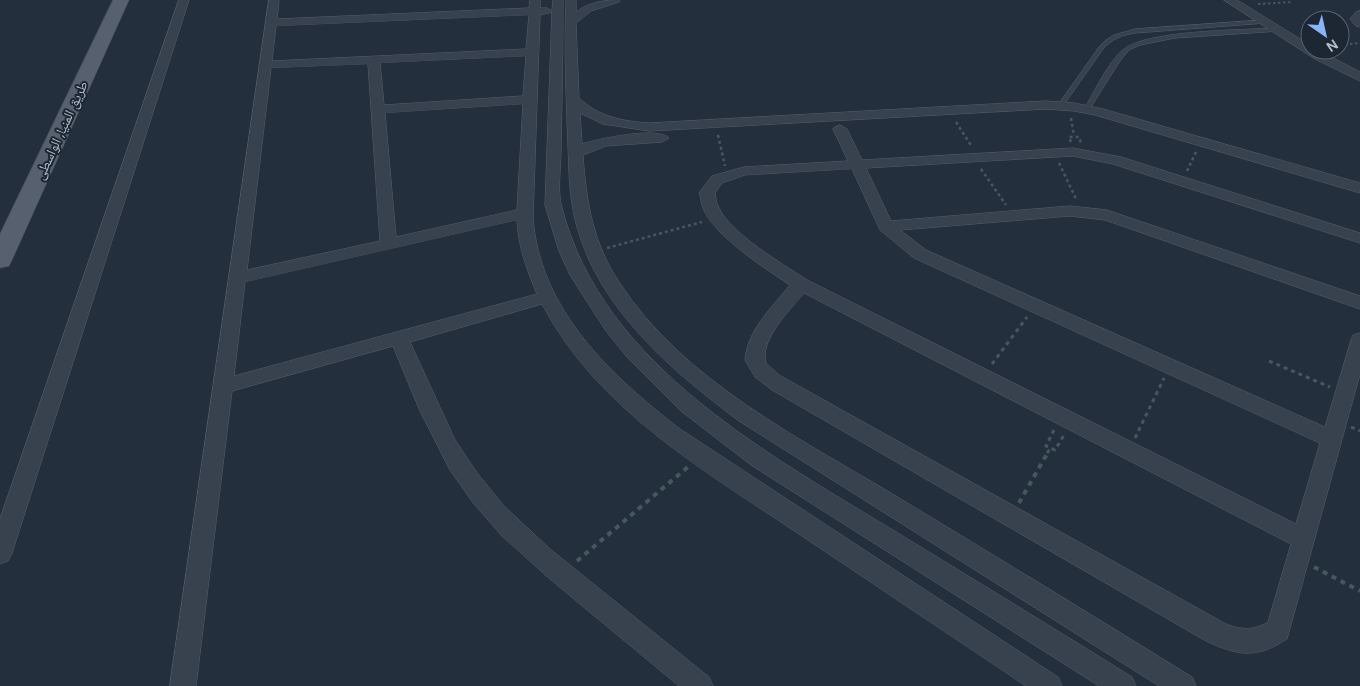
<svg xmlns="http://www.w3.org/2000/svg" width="1360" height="686" font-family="'DM Sans','Noto Naskh Arabic',sans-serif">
	<rect width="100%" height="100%" fill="#242f3e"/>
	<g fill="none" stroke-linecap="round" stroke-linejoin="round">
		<!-- service casing -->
		<g stroke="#565f6c" stroke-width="1">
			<path id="service" d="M1264 20 1267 22 1266 23 1135 33C1122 35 1112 39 1103 49L1063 106 1058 105 1099 47 1106 40 1114 35 1135 29Z
				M1278 28 1281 30 1280 31 1175 38 1140 45 1129 50 1120 61 1089 110 1084 109C1094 93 1109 60 1124 49 1148 30 1244 30 1278 28Z"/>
		</g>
		<!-- minor casing -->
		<g stroke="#565f6c" stroke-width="1">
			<path id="minor" d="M179 0H189L12 553 8 561 0 564V519Z
				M269 0H279L277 19 529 8 530 0H540V8H547L552 11 553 0H563C563 50 562 100 561 150 561 168 557 191 562 208 603 367 772 456 901 535 978 582 1055 629 1132 677L1136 686H1099L751 465 681 411 627 357 606 331 570 275 559 251 545 205 552 12 540 15 533 218C540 310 611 376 680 429L1058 677 1062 686H1026C951 636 877 586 802 536 707 472 597 410 542 304L410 342 455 440 477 473 504 506 550 549 709 677 713 686H679L550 579 502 536 474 504 450 470 420 411 393 346 232 391 196 686H170ZM529 15 526 49 272 61 276 26ZM526 56 523 96 384 105 380 63ZM368 64 380 241 247 270 271 68ZM523 104 517 210 396 237 385 113ZM517 220C518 246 527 270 537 294L234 376 245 282Z
				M566 0H576V12C589 2 604 0 620 0L619 2 591 11 576 23 579 98C599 117 622 121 649 123L1046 101 1074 103 1103 109 1360 183V193L1095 115 1074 111 1046 109 649 131 603 124 580 113 582 144C597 139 659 126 669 138L662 142 606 146 583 155C586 201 593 243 619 282 684 382 800 438 899 498 997 557 1095 617 1192 677L1196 686H1159L739 421C672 371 600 310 577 227 569 200 569 171 568 144 566 96 564 48 566 0Z
				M1224 0H1237L1310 45V50H1318L1360 72V81L1315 59Z
				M1360 11V27L1356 26 1350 19 1356 12Z
				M840 125 847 129 862 160 1073 148 1121 157 1360 233V243L1113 164 1073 156 866 168 891 221 1070 206 1107 210 1360 296V309L1105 220 1070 216 900 230 926 250 1325 427 1351 340 1353 335 1360 333V374L1287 639C1256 659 1239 656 1206 641L772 390 755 377 745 360C747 331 772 307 790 285 766 269 714 236 703 208 701 203 701 198 699 193L712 176 744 167 848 161 833 129ZM852 169 880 230 914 258 1320 443 1296 524 807 280C783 264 731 234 719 208 716 204 716 198 715 193L722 183 745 175ZM804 293 1291 544 1268 622C1254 631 1239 630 1224 623L779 375 766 363C759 340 790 310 804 293Z"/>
		</g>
		<!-- primary casing -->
		<g stroke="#414a57" stroke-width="1">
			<path id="primary" d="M113 0H129L12 260 9 266 0 268V234Z"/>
		</g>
		<!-- path-far3 -->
		<path stroke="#44595c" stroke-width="2" stroke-dasharray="2.5 2.5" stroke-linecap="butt" d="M1258 4 1293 2
			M1340 45 1360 43"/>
		<!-- path-far2 -->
		<path stroke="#44595c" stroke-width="2.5" stroke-dasharray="3 3" stroke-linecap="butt" d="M1071 118 1074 136
			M956 122 972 147
			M718 135 725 166
			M1071 142 1069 137H1079L1081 143
			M1059 163 1077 201
			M981 169 1006 205
			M1187 171 1196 152
			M607 248 702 222"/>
		<!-- path-far1 -->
		<path stroke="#44595c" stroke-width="3" stroke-dasharray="4 4" stroke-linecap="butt" d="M1269 361 1330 387
			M992 364 1027 317
			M1351 427 1360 431
			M1054 430 1046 446 1055 450 1064 435
			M1135 438 1164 378
			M1047 453 1050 449"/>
		<!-- path -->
		<path stroke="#44595c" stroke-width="4" stroke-dasharray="5 5" stroke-linecap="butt" d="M1019 503 1048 452
			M577 561 689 466
			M1314 567 1360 591"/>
		<!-- service -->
		<use href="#service" fill="#38414e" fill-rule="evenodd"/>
		<!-- minor -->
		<use href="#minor" fill="#38414e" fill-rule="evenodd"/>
		<!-- primary -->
		<use href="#primary" fill="#56606e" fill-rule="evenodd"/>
	</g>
	<g text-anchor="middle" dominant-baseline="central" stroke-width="4" stroke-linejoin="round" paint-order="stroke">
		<!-- far-street labels -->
		<g font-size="14" fill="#b4bcc9" stroke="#1d2633">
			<text transform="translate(61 130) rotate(-65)">طريق المنيا, الواسطى</text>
		</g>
	</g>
	<!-- north arrow -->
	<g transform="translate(1325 35) rotate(146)"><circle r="24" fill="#1d2633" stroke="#59626f"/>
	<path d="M0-4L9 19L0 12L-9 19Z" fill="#8ab4f8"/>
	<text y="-8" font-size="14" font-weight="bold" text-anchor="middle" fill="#b4bcc9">N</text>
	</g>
</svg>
